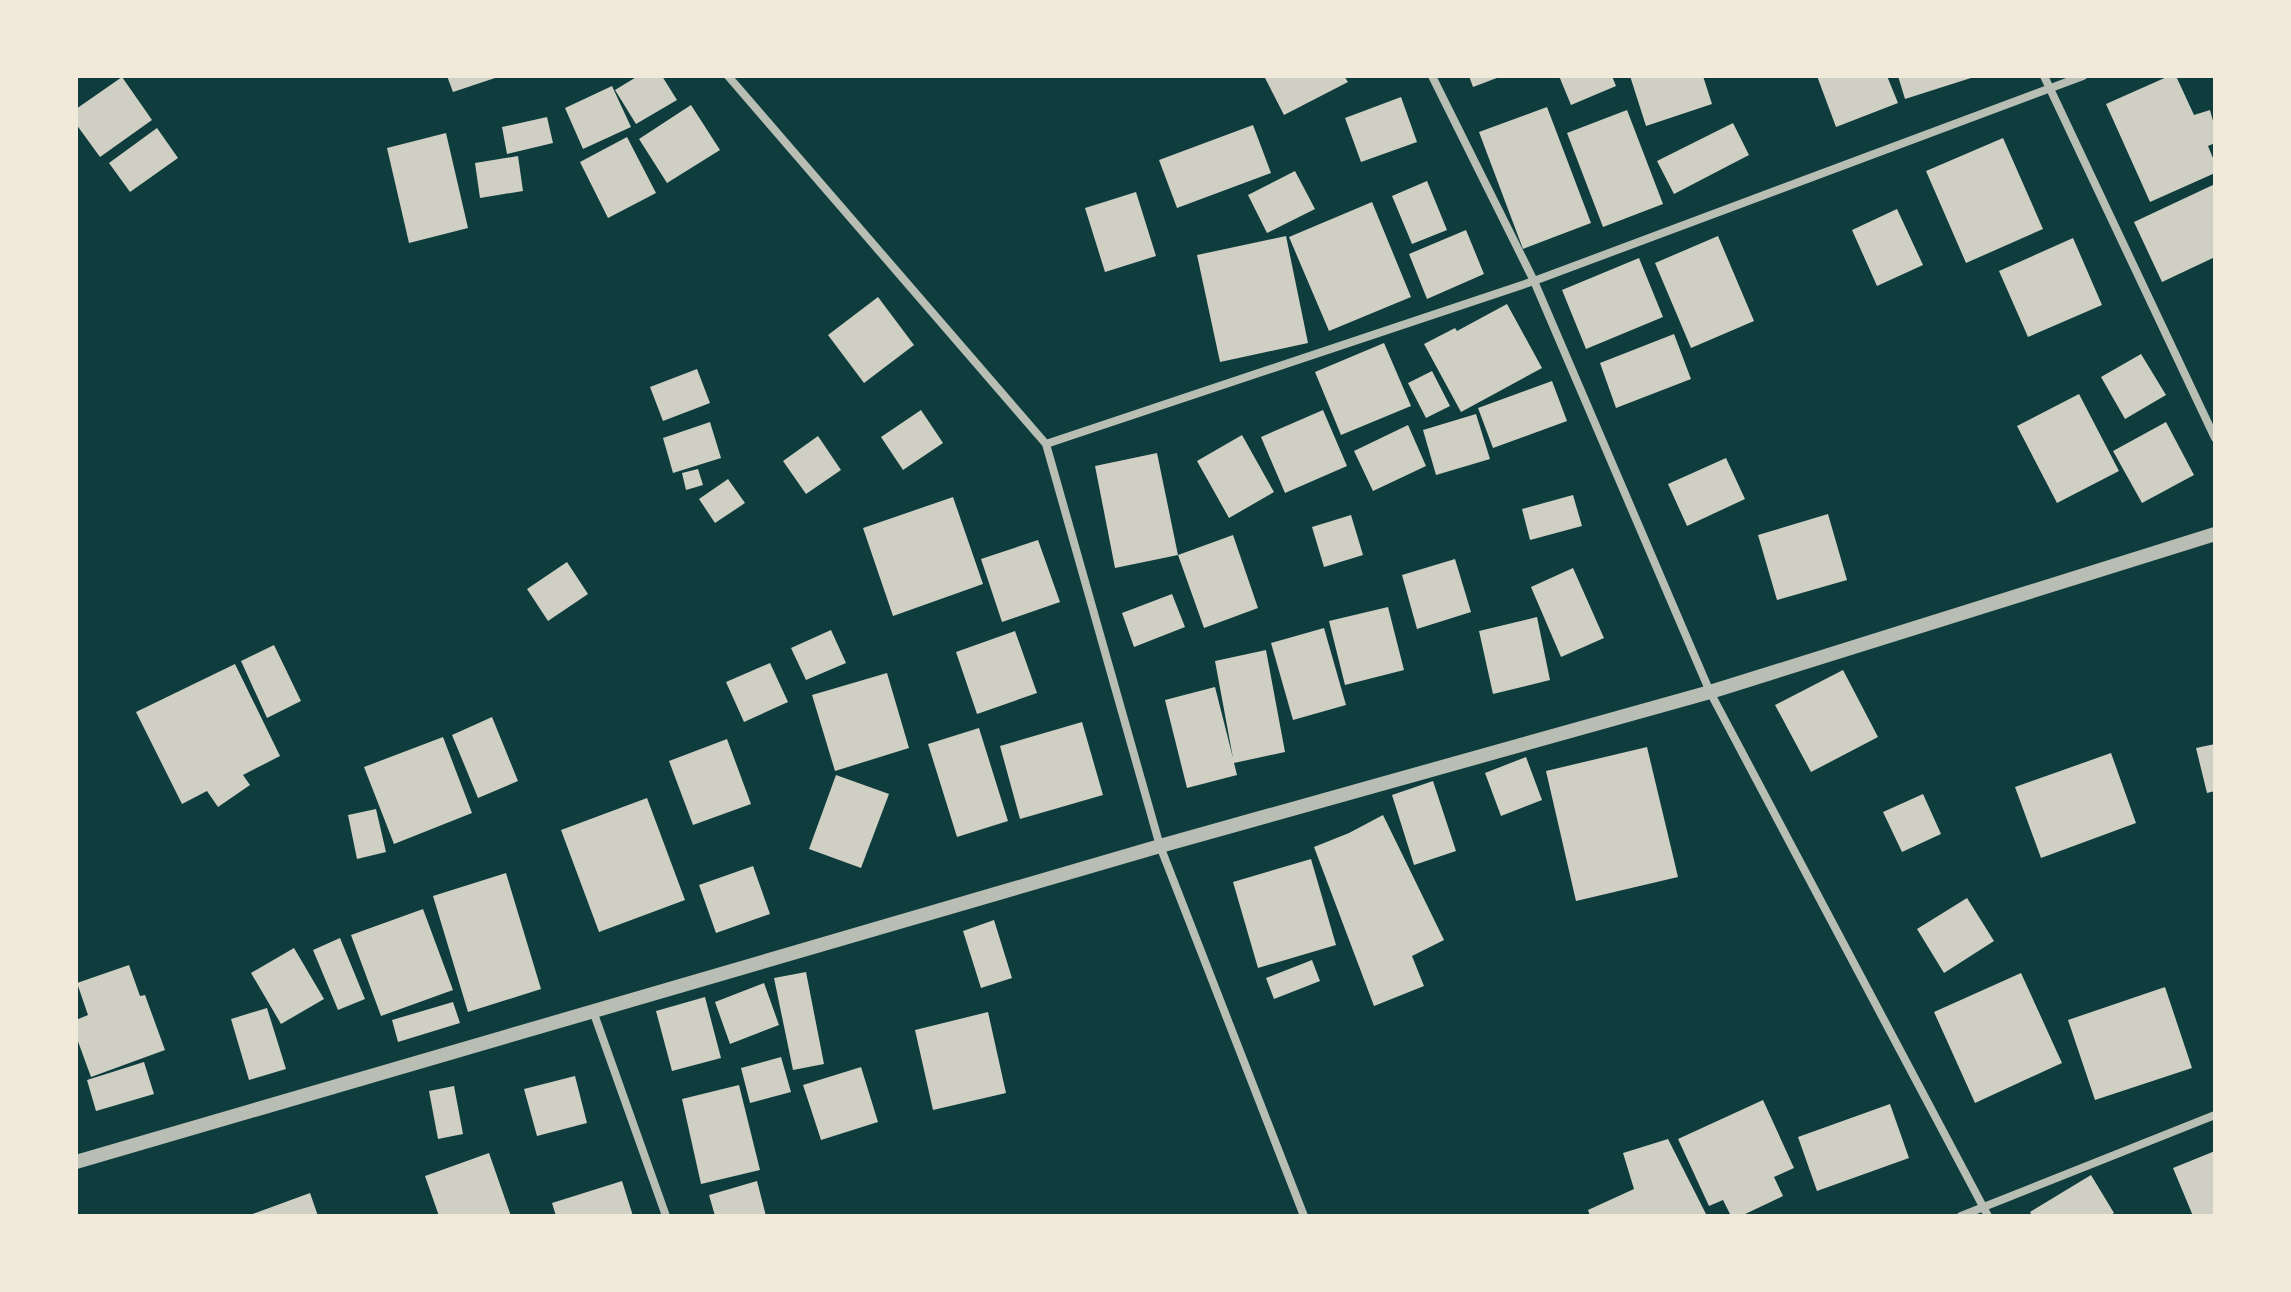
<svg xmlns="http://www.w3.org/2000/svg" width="2291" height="1292" font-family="Commissioner,sans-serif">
	<rect width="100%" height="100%" fill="#0f3d3e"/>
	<!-- building -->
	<path fill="#cfcfc3" d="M447 76H498V77L453 92Z
		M638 76H662L677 100 636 124 615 90Z
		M1264 76H1344L1348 82 1284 115Z
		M1469 76H1502L1473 87Z
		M1559 76H1612L1616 86 1571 105Z
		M1630 76H1703L1712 104 1646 126Z
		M1817 76H1887L1898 103 1836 127Z
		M1898 76H1974V77L1905 99Z
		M2169 76H2176L2194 115 2210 110 2215 128V143L2208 146 2215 163V173L2150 202 2106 104Z
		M122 77 152 120 100 157 76 124V109Z
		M612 86 631 127 583 149 565 108Z
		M1401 97 1417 142 1361 162 1345 118Z
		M691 105 720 150 667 183 639 139Z
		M1547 107 1591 223 1523 249 1479 132Z
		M1627 110 1663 204 1603 227 1567 133Z
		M547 117 553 143 507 154 502 127Z
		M1733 123 1749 155 1674 194 1657 161Z
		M1253 125 1271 173 1177 208 1159 160Z
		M157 128 178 158 130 192 109 163Z
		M446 133 468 228 409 243 387 148Z
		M627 137 656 193 608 218 580 162Z
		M2003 138 2043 229 1966 263 1926 171Z
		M518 156 523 191 480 198 475 163Z
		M1295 171 1315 209 1267 233 1248 195Z
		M1427 181 1447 230 1412 244 1392 196Z
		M2215 184V257L2162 282 2134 222Z
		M1136 192 1156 256 1105 272 1085 208Z
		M1372 202 1411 297 1329 331 1289 237Z
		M1897 209 1923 265 1877 286 1852 230Z
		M1466 230 1484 274 1427 299 1409 254Z
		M1286 236 1308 343 1220 362 1197 255Z
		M1718 236 1754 321 1691 348 1655 263Z
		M2073 238 2102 305 2028 337 1999 271Z
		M1639 258 1663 317 1586 349 1562 290Z
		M878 297 914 345 864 383 828 335Z
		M1507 304 1542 368 1461 412 1424 344 1455 328 1457 331Z
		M1674 334 1691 379 1616 408 1600 363Z
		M1384 343 1411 406 1341 435 1315 372Z
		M2141 354 2166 395 2125 419 2101 377Z
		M697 369 710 403 663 421 650 387Z
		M1432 371 1450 406 1426 418 1408 383Z
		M1552 381 1567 421 1493 448 1478 408Z
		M2079 394 2119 471 2057 503 2017 426Z
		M921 410 943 443 903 470 881 437Z
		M1323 410 1347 466 1285 493 1261 437Z
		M1476 414 1490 459 1436 475 1423 430Z
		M710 422 721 458 673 473 663 438Z
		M2166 422 2194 475 2142 503 2113 451Z
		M1408 425 1426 466 1373 491 1354 451Z
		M1242 435 1274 492 1229 518 1197 461Z
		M818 436 841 470 806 494 783 461Z
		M1157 453 1178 555 1115 568 1095 466Z
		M1726 458 1745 499 1687 526 1668 484Z
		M698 469 703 485 686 490 682 473Z
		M728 479 745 503 715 523 699 499Z
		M1573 495 1582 526 1530 540 1522 509Z
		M953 497 983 584 893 616 863 528Z
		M1828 514 1847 580 1777 600 1758 535Z
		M1351 515 1363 555 1324 567 1312 527Z
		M1233 535 1258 608 1204 628 1178 555Z
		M1038 540 1060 602 1002 622 981 559Z
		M1455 559 1471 612 1417 629 1402 575Z
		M567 562 588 594 548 621 527 589Z
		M1573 568 1604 638 1561 657 1531 587Z
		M1172 594 1185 627 1134 647 1122 613Z
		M1388 607 1404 670 1345 685 1329 621Z
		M1537 617 1550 680 1493 694 1479 631Z
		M1324 628 1346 705 1293 720 1271 643Z
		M831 630 846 663 806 680 791 648Z
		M1015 631 1037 693 977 714 956 652Z
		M274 645 301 701 267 718 241 661Z
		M1266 650 1285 752 1234 763 1237 775 1187 788 1165 700 1215 687 1233 758 1215 661Z
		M770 663 788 702 744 722 726 682Z
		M235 664 280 756 243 775 250 785 218 807 207 791 182 804 136 712Z
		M1843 670 1878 737 1811 772 1775 705Z
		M887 673 909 748 835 771 812 695Z
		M492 717 518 781 478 798 452 735Z
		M1082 722 1103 795 1020 819 1000 746Z
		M979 728 1008 821 957 837 928 744Z
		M443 737 472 813 394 844 364 767Z
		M727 739 751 804 693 825 669 761Z
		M2215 744V791L2207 793 2196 748Z
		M1647 747 1678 877 1576 901 1546 771Z
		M2111 753 2136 823 2041 858 2015 787Z
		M1526 757 1542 800 1501 816 1485 773Z
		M836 775 889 794 861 868 809 849Z
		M1433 781 1456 851 1414 865 1392 795Z
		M1923 794 1941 834 1902 852 1883 812Z
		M647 798 685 900 599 932 561 830Z
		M376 809 386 852 357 859 348 815Z
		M1383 815 1444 940 1412 956 1424 986 1374 1006 1314 847 1349 833Z
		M1311 859 1336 945 1258 968 1233 882Z
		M753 866 770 914 716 933 699 885Z
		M506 873 541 989 468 1012 433 896Z
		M1967 898 1994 941 1944 973 1917 929Z
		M423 909 453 990 381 1016 351 935Z
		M994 920 1012 978 981 988 963 931Z
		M340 938 365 999 338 1010 313 950Z
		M294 948 324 999 281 1024 251 973Z
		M1312 960 1320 981 1274 999 1266 978Z
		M129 965 140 996 145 995 165 1050 91 1077 76 1036V1020L88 1015 77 983Z
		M806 972 824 1064 793 1070 774 978Z
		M2021 973 2062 1063 1975 1103 1934 1012Z
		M764 983 779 1025 730 1044 715 1002Z
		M2165 987 2192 1068 2095 1100 2068 1020Z
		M705 997 721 1058 672 1071 656 1011Z
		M453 1002 460 1023 398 1042 392 1020Z
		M267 1008 286 1069 249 1080 231 1019Z
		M988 1012 1006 1093 933 1110 915 1030Z
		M781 1057 791 1092 750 1103 741 1068Z
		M144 1062 154 1094 96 1111 87 1080Z
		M861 1067 878 1122 821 1140 803 1085Z
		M575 1076 587 1123 537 1136 524 1089Z
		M739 1085 760 1170 701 1184 682 1099Z
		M454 1086 463 1134 438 1139 429 1091Z
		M1763 1100 1794 1168 1774 1177 1783 1196 1741 1216H1731L1723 1200 1709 1206 1678 1139Z
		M1890 1104 1909 1158 1817 1191 1798 1137Z
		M1668 1139 1707 1216H1590L1588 1210 1634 1189 1623 1153Z
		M2215 1151V1216H2193L2173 1168Z
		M489 1153 511 1216H439L425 1176Z
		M2091 1175 2114 1213 2109 1216H2032L2030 1212Z
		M622 1181 633 1216H556L552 1203Z
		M757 1181 766 1216H715L709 1195Z
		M310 1193 318 1216H247Z"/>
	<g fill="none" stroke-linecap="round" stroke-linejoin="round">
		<!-- minor -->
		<path stroke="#b8beb3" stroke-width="8" d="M728 76 1046 444 1160 846 1304 1216
			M1432 76 1534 281 1710 692 1988 1216
			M2044 76 2215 438
			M1046 444 1534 281 2083 76
			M593 1011 666 1216
			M1961 1216 2215 1115"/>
		<!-- tertiary -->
		<path stroke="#b8beb3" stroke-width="14" d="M76 1162 1160 846 1710 692 2215 534"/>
	</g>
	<!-- border -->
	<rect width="2291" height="1292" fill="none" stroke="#f1e9da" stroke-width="156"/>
</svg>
